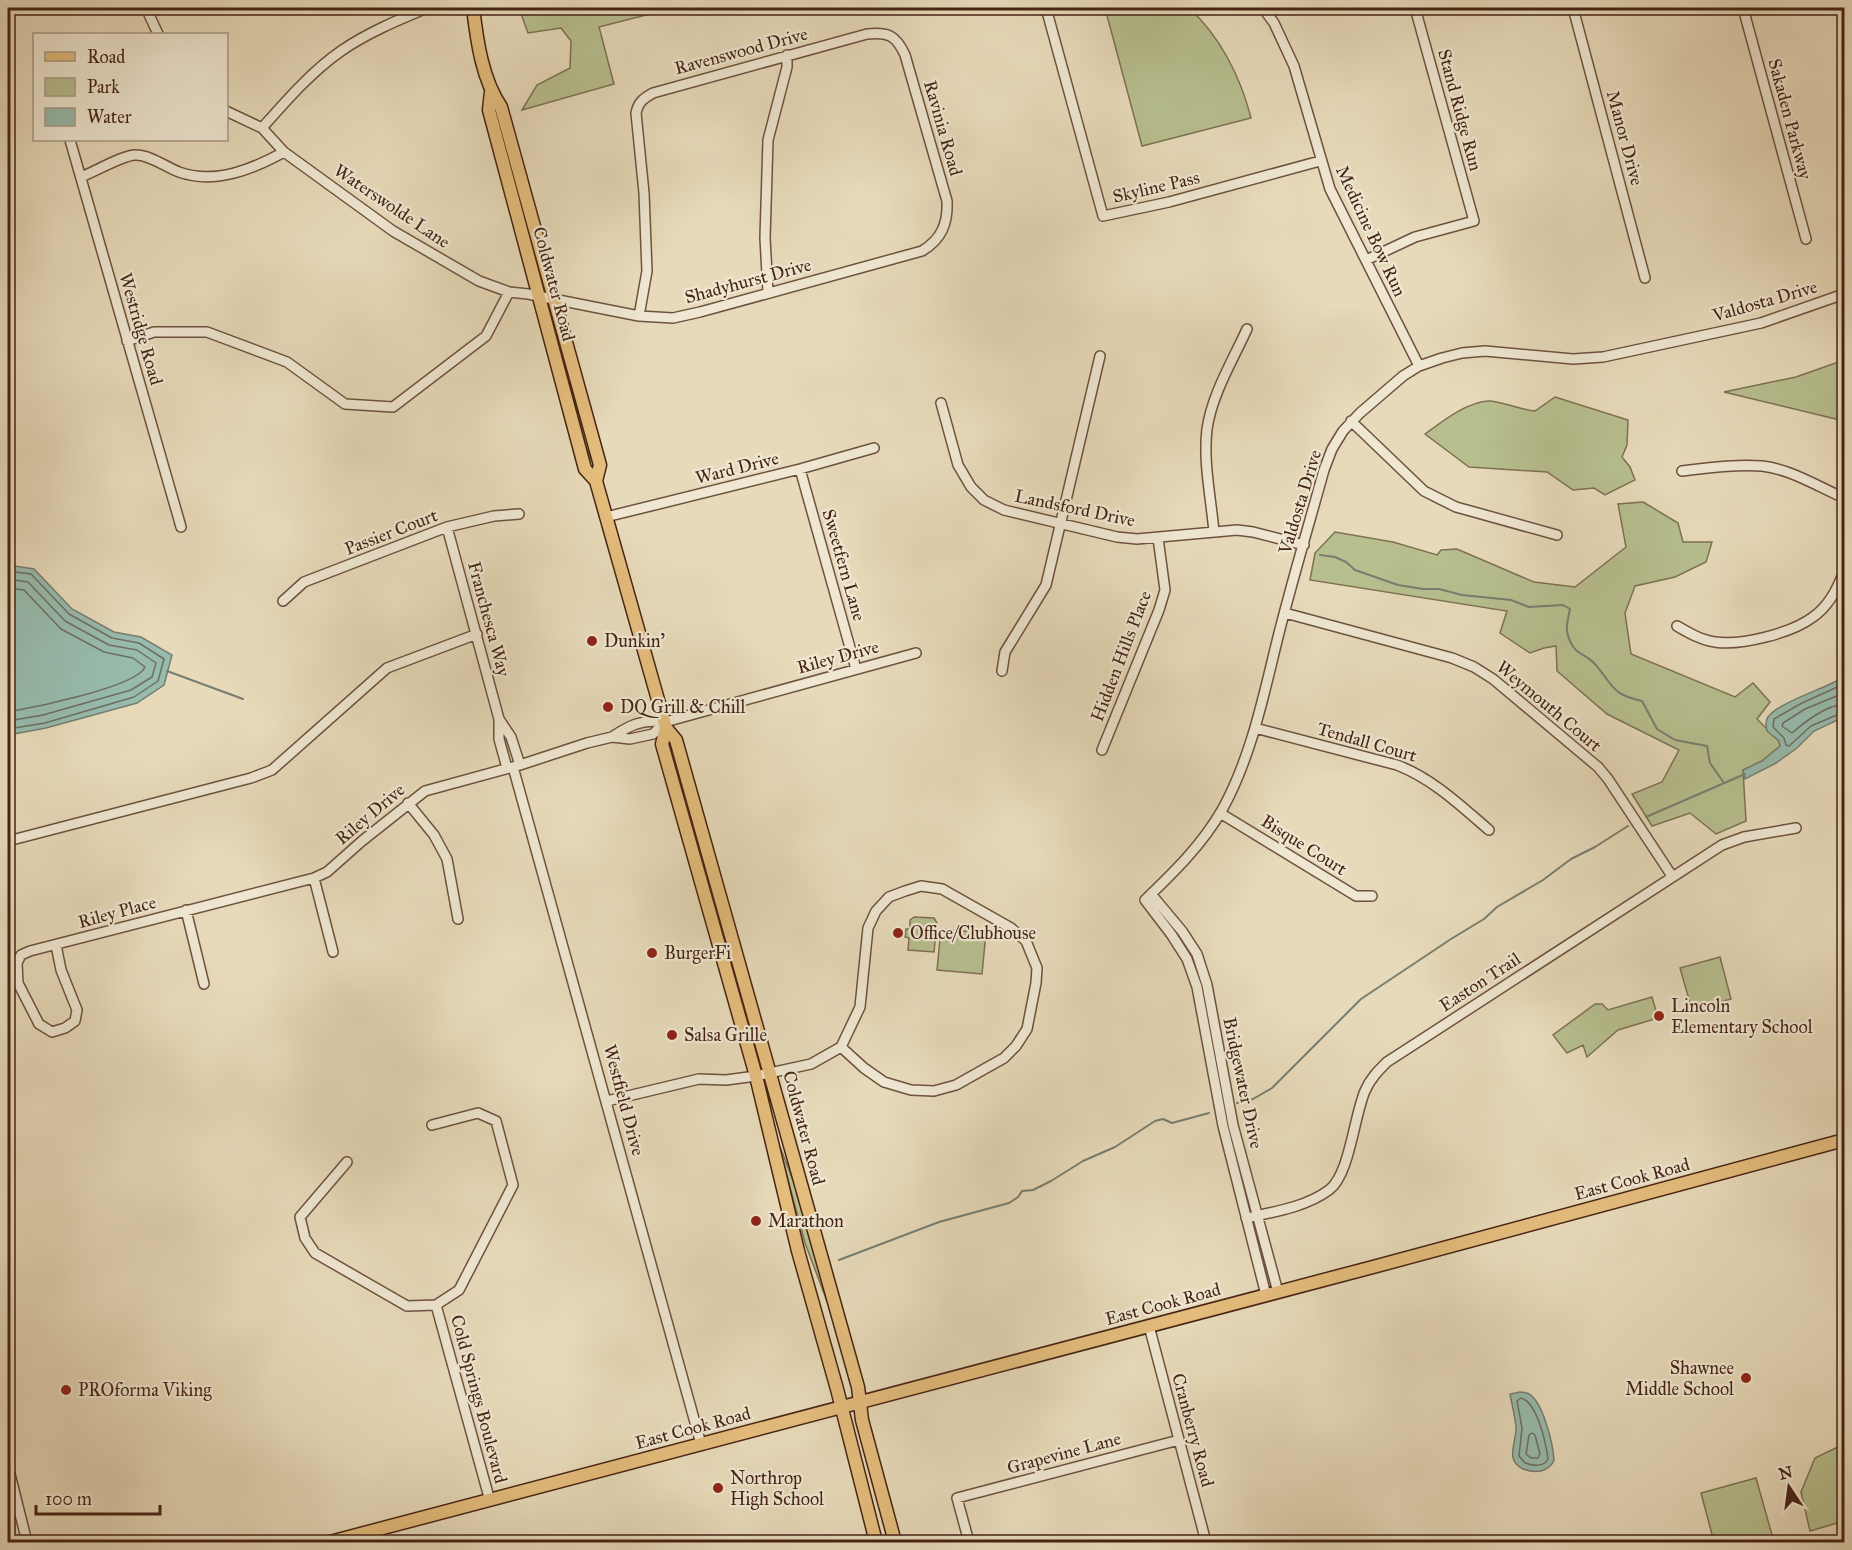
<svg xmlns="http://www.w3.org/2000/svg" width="1852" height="1550" font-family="'IM FELL Great Primer',serif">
	<rect width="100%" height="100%" fill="#e7daba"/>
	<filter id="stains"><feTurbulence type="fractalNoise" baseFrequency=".00333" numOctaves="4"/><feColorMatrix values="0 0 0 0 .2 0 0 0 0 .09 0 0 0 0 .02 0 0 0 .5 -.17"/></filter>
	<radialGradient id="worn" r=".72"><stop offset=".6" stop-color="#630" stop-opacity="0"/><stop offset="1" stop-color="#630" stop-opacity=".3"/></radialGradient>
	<!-- green -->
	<path fill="#b7bf8f" stroke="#7e7152" stroke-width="1.5" d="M519 8H673L599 27 614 84 522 110 537 85 570 68 571 41 561 28 528 33Z
		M1105 8H1189C1220 36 1241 78 1251 118L1142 146Z
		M560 358 572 385 594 466 584 443Z
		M1844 360V421L1724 392 1796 377Z
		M1555 397 1628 420 1627 445 1622 457 1630 467 1635 480 1605 495 1594 488 1573 490 1547 472 1469 467 1425 434C1443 421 1465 403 1488 401 1498 400 1521 410 1535 411Z
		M1643 502 1678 523 1683 542H1712L1706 562 1675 577 1635 586 1625 613 1631 654 1735 697 1753 683 1770 702 1757 719 1779 741 1780 746 1762 761 1743 770 1746 821 1716 834 1690 813 1652 826 1632 794 1662 782 1679 750 1607 714 1557 671 1556 646 1544 648 1530 653 1500 633 1507 611 1310 580 1315 553 1335 532 1393 542 1437 555 1441 550 1457 549 1534 582 1575 587 1626 547 1618 504Z
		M914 917 934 918 937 923 934 952 908 950 909 938 905 937 906 929H910V920Z
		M941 929 986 933 982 974 937 970Z
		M1720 957 1731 999 1692 1010 1680 968Z
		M1652 997 1658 1018 1618 1030 1587 1057 1583 1045 1567 1053 1553 1035 1595 1004H1602L1608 1010Z
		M777 1139 800 1198 831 1312 805 1243Z
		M1844 1444V1521L1810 1531 1801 1492 1815 1458Z
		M1756 1478 1774 1542H1714L1701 1493Z"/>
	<!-- water -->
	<path fill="#97bbad" stroke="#777e70" stroke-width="1.5" d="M8 565 34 569 72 609 114 632 141 637 172 655 164 685 137 703 46 728 8 735Z
		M1844 677V717L1814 731 1797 748 1776 763 1745 779 1743 770 1762 761 1780 746 1779 741 1767 731C1766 726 1765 722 1768 717 1779 702 1827 688 1844 677Z
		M1520 1392C1522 1392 1527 1393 1529 1394 1543 1402 1553 1444 1554 1460 1552 1466 1548 1469 1541 1471 1535 1472 1528 1471 1523 1469 1504 1460 1517 1442 1516 1427 1515 1416 1512 1405 1510 1394Z"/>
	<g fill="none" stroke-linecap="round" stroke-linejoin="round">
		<!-- shore -->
		<path stroke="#6e6f60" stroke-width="1.5" d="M8 571 31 574 69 614 112 638 139 643 164 659 158 681 134 697 45 723 8 729
			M8 579 28 582 65 621 109 645 137 650 156 663 152 677 131 690 43 715 8 721
			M8 588 24 590 61 629 104 652 133 658 145 667C137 687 31 708 8 712
			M1844 684 1802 703 1774 719 1773 727 1784 738 1786 745 1789 746 1811 726 1844 712
			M1844 693 1805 709 1783 723 1782 726 1792 733C1806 721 1825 706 1844 704
			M1521 1398C1537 1402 1546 1443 1548 1459 1544 1467 1533 1466 1525 1463L1519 1456 1522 1428 1517 1401Z
			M1532 1433 1535 1435 1540 1454 1538 1458H1531L1526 1454 1529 1435Z"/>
		<!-- stream -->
		<path stroke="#777e70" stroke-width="2" d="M1320 555 1335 557 1346 562 1355 570 1398 585 1423 589H1439L1462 595 1511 600 1529 607 1563 605 1570 609C1568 621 1564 629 1570 641 1576 655 1584 653 1593 662 1613 683 1609 694 1642 701L1657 729 1675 740 1707 746 1710 763 1724 783
			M167 671 243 699
			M1646 817 1745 774
			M1237 1103 1253 1099 1272 1088 1361 999 1451 939 1484 919 1497 907 1543 880 1571 859 1595 847 1628 826
			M839 1260 939 1222 1009 1203 1018 1197 1022 1191 1033 1190 1051 1181 1083 1161 1115 1147 1155 1121 1163 1119 1172 1123 1209 1113"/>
		<!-- minor casing -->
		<g stroke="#6e513e" stroke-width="12">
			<path id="minor" d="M146 8 158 34
				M1046 8 1103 216 1169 202 1320 161
				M1263 8 1274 23 1294 66 1330 189 1419 366
				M1573 8 1645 278
				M1743 8 1806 239
				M226 111 262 128 284 152 393 231 479 281 509 292 528 294 639 316 673 318 700 312 922 251C942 239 948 223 947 201L905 55C896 35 888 32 867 34L653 93C644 98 638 102 636 113L644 193 647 271 639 316
				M262 128C286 101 311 72 341 51 367 33 398 20 427 8
				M70 140 181 527
				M81 177C94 172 125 154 136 155 150 155 166 167 179 172 215 185 253 169 284 152
				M1366 260 1415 237 1474 221 1415 8
				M768 292 765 238 768 140 787 67V55
				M127 341 154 332H207L287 362 345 404 393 407 486 336 509 292
				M941 403 958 465 971 487 984 500 1004 510 1117 537 1137 539 1237 530 1253 532 1304 545
				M1351 421 1424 491 1456 507 1557 535
				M800 469 856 669
				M1682 471C1708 468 1735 464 1762 466 1790 469 1819 487 1844 498
				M606 517 800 469 874 448
				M447 527 499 719V739L507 768
				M1214 532C1211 498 1203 462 1207 429 1212 394 1233 360 1247 329
				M283 601 304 582 447 527 494 516 519 514
				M1285 613 1452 658 1474 667 1493 679 1598 767 1608 779 1672 876
				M1677 626C1689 633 1701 640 1715 642 1741 646 1792 633 1813 617 1829 606 1838 588 1844 571
				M1002 671 1005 652 1046 585 1100 356
				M499 719 511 737 520 765
				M1255 728 1397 765C1433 779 1460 805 1489 830
				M612 737C630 725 642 719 665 722L916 653
				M1102 750 1159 610 1165 590 1158 538
				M513 767 701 1444
				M408 803 434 835 447 859 458 919
				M1220 813 1356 896H1372
				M8 841 251 778 272 770 387 668 477 634
				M314 878 333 952
				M1151 894 1182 931 1197 954 1207 985 1233 1125 1278 1292
				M186 910 204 984
				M56 945 61 970 77 1010 75 1021 65 1028 52 1032 39 1024 18 983 17 963 21 955 30 951 314 878 327 872 362 841 425 791 520 765 587 743 612 737 630 739 653 734 665 722
				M607 1101 699 1079 726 1080 756 1076 811 1064 841 1047 860 1007 868 928 876 911 889 897 905 891 921 886 942 889 1011 928 1026 941 1037 968 1036 983 1027 1029 1016 1046 1004 1058 956 1085 934 1091 911 1090 884 1082 864 1068 841 1047
				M347 1162 300 1217 305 1238 315 1253 407 1306 436 1305 459 1290 513 1185 496 1121 478 1113 432 1125
				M1246 1218C1274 1212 1306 1207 1329 1190 1350 1174 1354 1116 1365 1091 1370 1079 1378 1071 1387 1062L1722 845 1744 837 1796 828
				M1266 1295 1223 1126 1197 987 1187 959 1171 934 1145 900C1173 873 1202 845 1222 810 1252 756 1264 693 1279 633 1293 578 1309 524 1324 470L1332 449 1343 431 1360 413 1403 376 1419 366 1442 358 1462 353 1485 351 1573 359 1603 357 1761 323 1844 294
				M436 1305 490 1501
				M1149 1326 1206 1542
				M8 1466 27 1542
				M969 1542 957 1498 1179 1440"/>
		</g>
		<!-- major casing -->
		<g stroke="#462314" stroke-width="15">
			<path id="major" d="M473 8C477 41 482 79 501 107L600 465 596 481 666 728 676 740 858 1387 862 1420 895 1542
				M491 92 489 110 585 469 596 481
				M666 728 662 744 756 1076 798 1251 837 1389 876 1542
				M330 1542 1373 1267 1844 1140"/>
		</g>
		<!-- minor -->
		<use href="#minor" stroke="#efe7d2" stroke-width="9"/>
		<!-- major -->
		<use href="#major" stroke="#e4bd7d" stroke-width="12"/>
	</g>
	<!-- markers -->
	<g fill="#8f2418" stroke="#efe7d2" stroke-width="2">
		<circle cx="592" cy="641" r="6"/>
		<circle cx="608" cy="707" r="6"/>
		<circle cx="898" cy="933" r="6"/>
		<circle cx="652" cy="953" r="6"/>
		<circle cx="1659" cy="1016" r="6"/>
		<circle cx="672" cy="1035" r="6"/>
		<circle cx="756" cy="1221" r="6"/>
		<circle cx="1746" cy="1378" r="6"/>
		<circle cx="66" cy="1390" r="6"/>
		<circle cx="718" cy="1488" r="6"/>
	</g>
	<g text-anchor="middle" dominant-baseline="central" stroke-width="4.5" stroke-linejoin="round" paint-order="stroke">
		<!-- street labels -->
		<g font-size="18" fill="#462314" stroke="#efe7d2">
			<text transform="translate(741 51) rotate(-15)">Ravenswood Drive</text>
			<text transform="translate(1460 110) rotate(75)">Stand Ridge Run</text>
			<text transform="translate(1790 119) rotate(75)">Sakaden Parkway</text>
			<text transform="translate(943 128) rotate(74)">Ravinia Road</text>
			<text transform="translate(1625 138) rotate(75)">Manor Drive</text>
			<text transform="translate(1156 187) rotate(-13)">Skyline Pass</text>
			<text transform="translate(392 206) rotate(34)">Waterswolde Lane</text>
			<text transform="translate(1371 231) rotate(65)">Medicine Bow Run</text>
			<text transform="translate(748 281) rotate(-15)">Shadyhurst Drive</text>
			<text transform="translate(554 284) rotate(75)">Coldwater Road</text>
			<text transform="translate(1765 301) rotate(-16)">Valdosta Drive</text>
			<text transform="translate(141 329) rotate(74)">Westridge Road</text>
			<text transform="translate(737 468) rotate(-14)">Ward Drive</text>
			<text transform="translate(1300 502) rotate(-73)">Valdosta Drive</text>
			<text transform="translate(1075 508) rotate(12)">Landsford Drive</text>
			<text transform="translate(391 532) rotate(-21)">Passier Court</text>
			<text transform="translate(844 565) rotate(74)">Sweetfern Lane</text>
			<text transform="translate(489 619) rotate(75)">Franchesca Way</text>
			<text transform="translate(1121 656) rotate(-69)">Hidden Hills Place</text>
			<text transform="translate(838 657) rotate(-15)">Riley Drive</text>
			<text transform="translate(1549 706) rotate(40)">Weymouth Court</text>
			<text transform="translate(1367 742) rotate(16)">Tendall Court</text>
			<text transform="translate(370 814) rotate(-40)">Riley Drive</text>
			<text transform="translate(1304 845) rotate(32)">Bisque Court</text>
			<text transform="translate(117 912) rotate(-15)">Riley Place</text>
			<text transform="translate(1480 982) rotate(-33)">Easton Trail</text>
			<text transform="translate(1243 1083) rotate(78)">Bridgewater Drive</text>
			<text transform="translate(624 1100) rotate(75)">Westfield Drive</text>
			<text transform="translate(804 1128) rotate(75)">Coldwater Road</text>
			<text transform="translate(1632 1179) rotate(-15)">East Cook Road</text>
			<text transform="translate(1163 1304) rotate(-15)">East Cook Road</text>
			<text transform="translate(479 1399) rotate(75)">Cold Springs Boulevard</text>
			<text transform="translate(693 1428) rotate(-15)">East Cook Road</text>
			<text transform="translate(1193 1430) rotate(75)">Cranberry Road</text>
			<text transform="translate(1064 1453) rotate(-15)">Grapevine Lane</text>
		</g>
		<!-- poi labels -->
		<g font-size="18" fill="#462314" stroke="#efe7d2" text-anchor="start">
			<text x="604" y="641">Dunkin'</text>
			<text x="620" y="707">DQ Grill &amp; Chill</text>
			<text x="910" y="933">Office/Clubhouse</text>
			<text x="664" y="953">BurgerFi</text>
			<text x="1671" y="1006">Lincoln<tspan x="1671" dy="21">Elementary School</tspan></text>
			<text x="684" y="1035">Salsa Grille</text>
			<text x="768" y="1221">Marathon</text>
			<text x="1734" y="1368" text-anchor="end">Shawnee<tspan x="1734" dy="21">Middle School</tspan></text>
			<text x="78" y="1390">PROforma Viking</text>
			<text x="730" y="1478">Northrop<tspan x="730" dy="21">High School</tspan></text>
		</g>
	</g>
	<!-- margin -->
	<rect width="1852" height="1550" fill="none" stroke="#e7daba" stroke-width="30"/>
	<rect x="9" y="9" width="1834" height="1532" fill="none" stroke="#462314" stroke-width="3"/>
	<rect x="15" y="15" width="1822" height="1520" fill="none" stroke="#462314" stroke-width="1.5"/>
	<!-- legend -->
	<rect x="33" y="33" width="195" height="108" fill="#efe7d2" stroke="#ab9986" stroke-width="1.5"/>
	<rect x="45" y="52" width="30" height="9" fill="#e4bd7d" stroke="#ab9986" stroke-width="1.5"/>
	<text x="87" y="63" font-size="18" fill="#462314">Road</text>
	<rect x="45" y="78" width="30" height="18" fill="#b7bf8f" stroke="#ab9986" stroke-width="1.5"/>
	<text x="87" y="93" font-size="18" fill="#462314">Park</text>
	<rect x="45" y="108" width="30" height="18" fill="#97bbad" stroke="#ab9986" stroke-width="1.5"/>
	<text x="87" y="123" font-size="18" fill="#462314">Water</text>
	<!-- north arrow -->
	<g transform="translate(1789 1487) rotate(347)" stroke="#efe7d2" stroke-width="4.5" paint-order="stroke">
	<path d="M0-4.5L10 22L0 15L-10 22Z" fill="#462314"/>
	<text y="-9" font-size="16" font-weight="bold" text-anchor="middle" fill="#462314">N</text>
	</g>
	<!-- scale -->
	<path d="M36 1505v9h124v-9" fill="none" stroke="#462314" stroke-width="3"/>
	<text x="45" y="1505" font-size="18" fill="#462314" stroke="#efe7d2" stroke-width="4.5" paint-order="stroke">100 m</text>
	<rect width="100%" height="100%" filter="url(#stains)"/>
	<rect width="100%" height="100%" fill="url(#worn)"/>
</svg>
